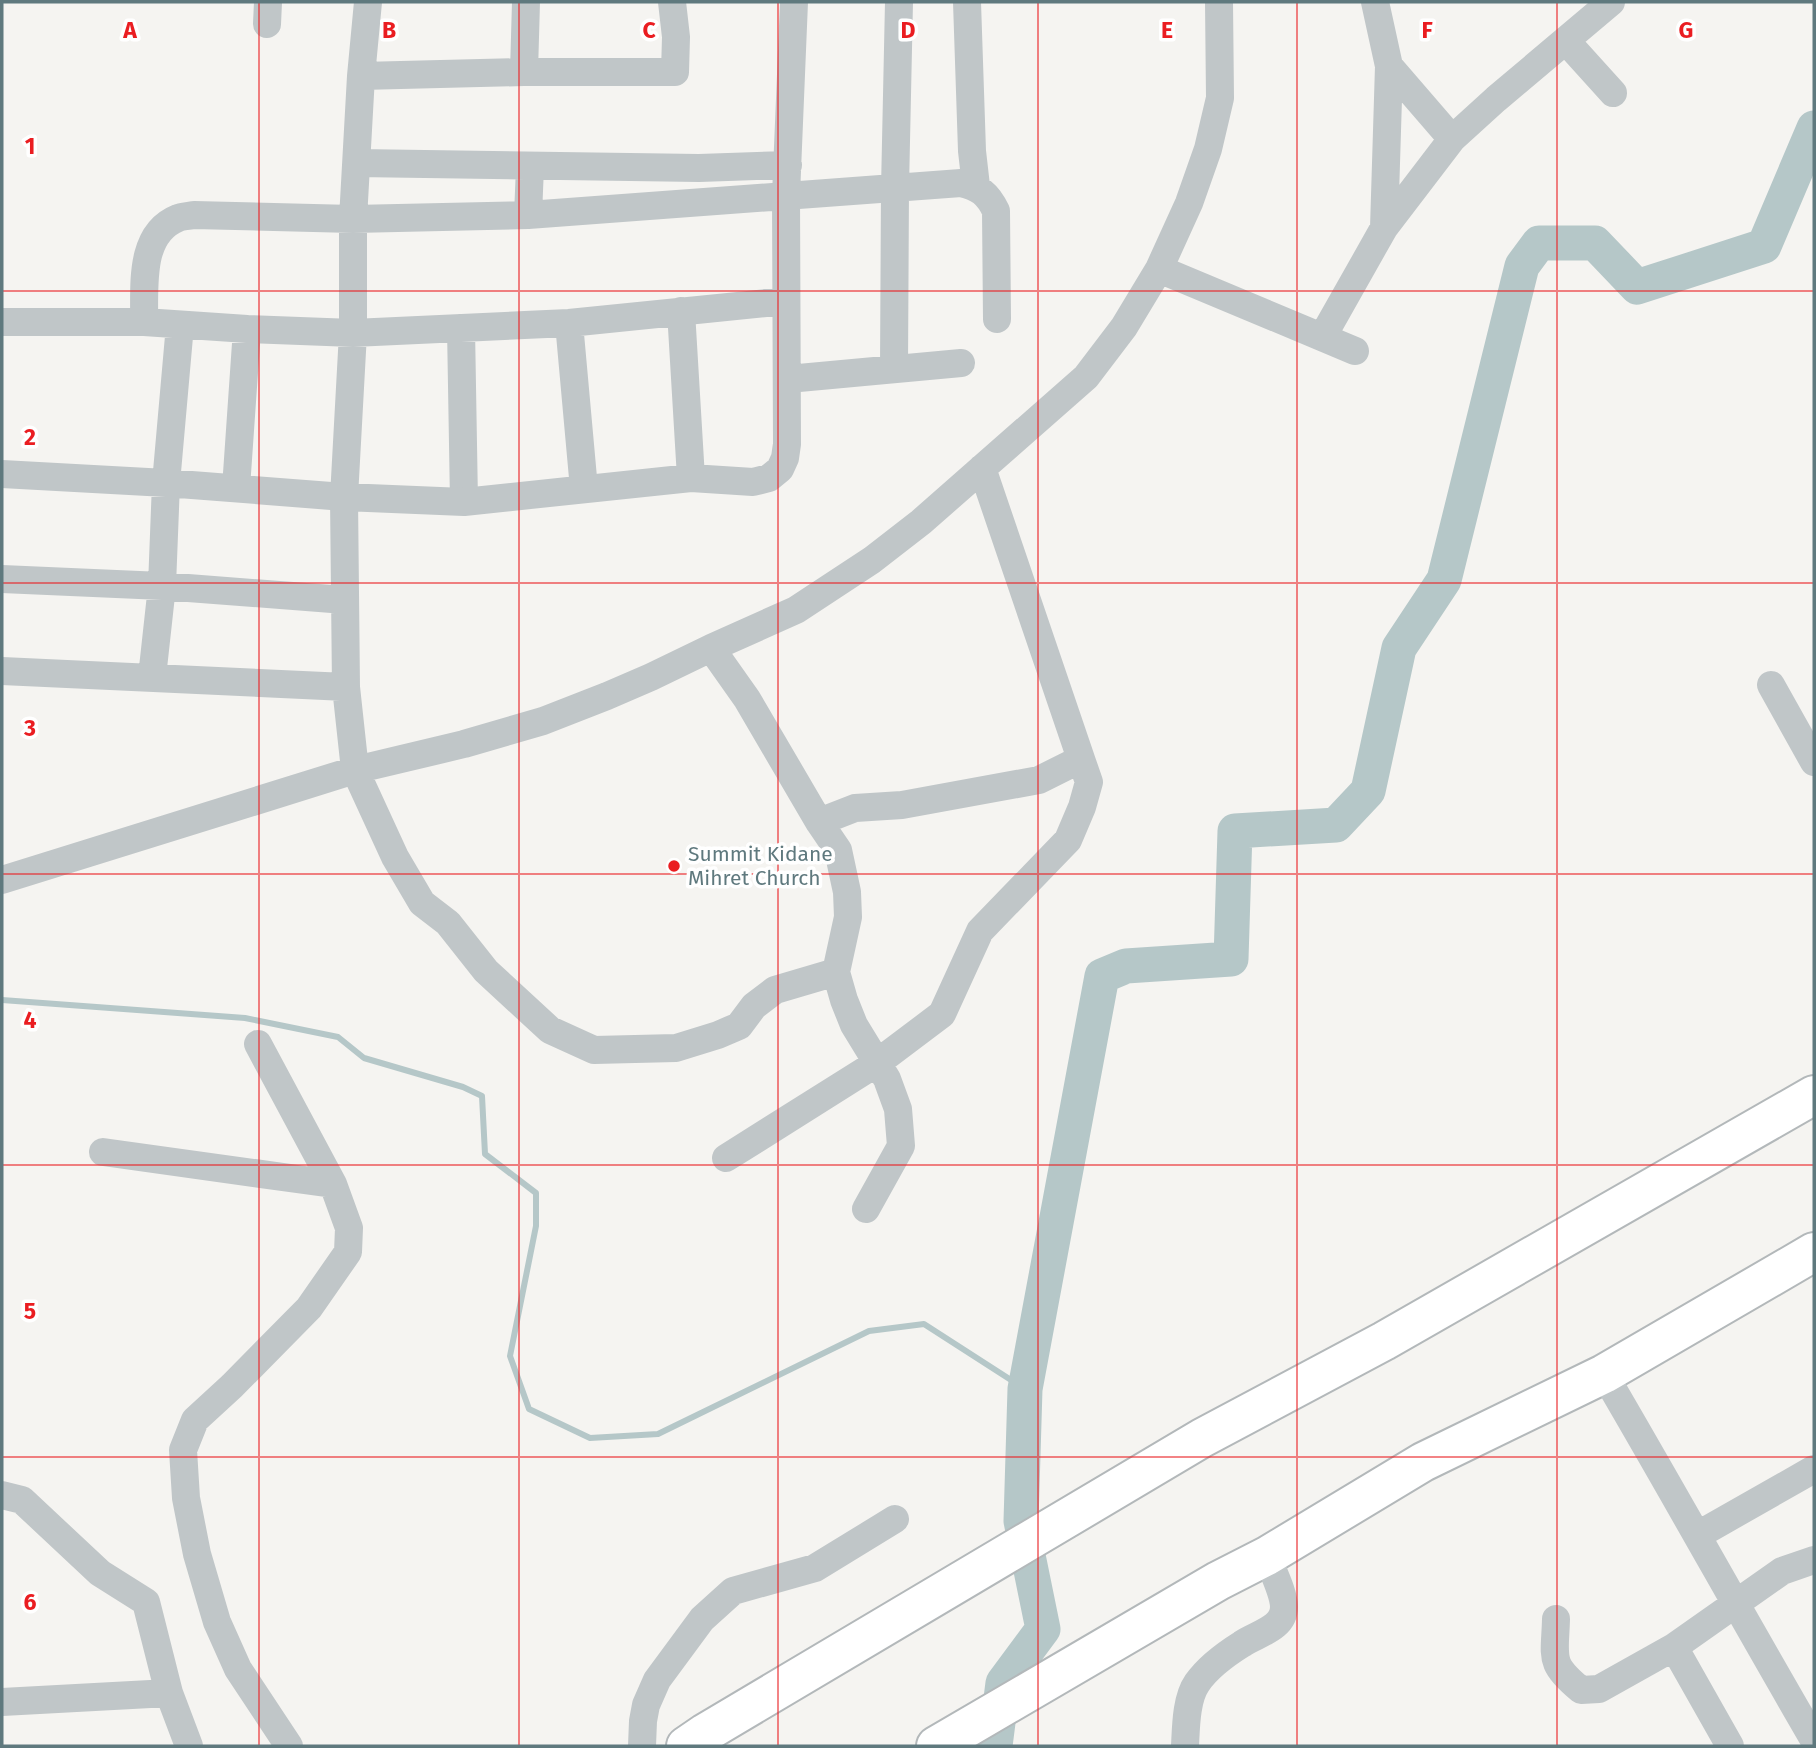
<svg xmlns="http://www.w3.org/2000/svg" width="1816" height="1748" font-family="'Fira Sans',sans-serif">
	<rect width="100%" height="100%" fill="#f5f4f1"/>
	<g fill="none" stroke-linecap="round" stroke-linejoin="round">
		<!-- stream -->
		<path stroke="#b5c7c8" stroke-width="6" d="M2 1000 245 1018 338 1037 364 1058 463 1087 482 1096 485 1154 536 1193V1226L510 1356 529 1409 590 1438 658 1434 869 1331 924 1324 1025 1389"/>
		<!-- river -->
		<path stroke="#b5c7c8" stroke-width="35" d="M995 1746 1003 1683 1043 1629 1021 1521 1025 1389 1102 976 1126 966 1231 959 1235 831 1336 825 1368 791 1399 648 1444 580 1522 266 1539 243H1595L1637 287 1764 246 1814 128"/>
		<!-- highway casing -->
		<g stroke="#b3b8ba" stroke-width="42">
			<path id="highway" d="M686 1746 705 1733 1202 1438 1384 1341 1814 1095
				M936 1746 1218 1581 1267 1556 1423 1462 1604 1374 1814 1252"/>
		</g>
		<!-- minor -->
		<path stroke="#c0c6c8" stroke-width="28" d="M368 2 361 76 353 219V333L344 497 346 687 355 770 395 857 422 903 448 923 486 971 550 1030 594 1050 676 1048 718 1035 739 1026 754 1006 775 990 836 972
			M967 2 972 151 976 186
			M1375 2 1389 66 1452 139
			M267 24 268 2
			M1566 41 1613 93
			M524 72 526 2
			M361 76 524 72H675L676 37 672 2
			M357 163 699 168 788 165
			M528 215 530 167
			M1384 228 1389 66
			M1159 269 1355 351
			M681 311 691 478
			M2 322H144L247 329 353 333 569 323 786 301
			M144 322C145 288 138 234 178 218 182 216 189 216 194 215L353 219 528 215 961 183C979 187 988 194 996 211L997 319
			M569 323 584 489
			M461 328 464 502
			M1323 336 1384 228 1452 139 1496 99 1611 2
			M894 368 895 188 899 2
			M788 379 961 363
			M2 474 166 483 344 497 464 502 691 478 753 482 769 478 780 469 785 458 787 444 786 195 794 2
			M236 488 247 329
			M2 579 162 586 345 600
			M711 648 747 699 819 822 838 850 847 892 848 917 836 972 844 1000 854 1025 887 1079 898 1109 901 1146 866 1209
			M2 671 346 687
			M152 677 162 586 166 483 180 325
			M1771 685 1814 762
			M819 822 855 808 902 805 1039 780 1081 759 982 468
			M2 880 355 770 464 744 543 721 607 696 651 677 711 648 796 610 872 560 921 522 1086 377 1124 327 1159 269 1189 203 1208 149 1220 98 1219 2
			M258 1044 333 1184 349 1228 348 1252 309 1308 232 1386 195 1420 183 1450 186 1498 197 1554 217 1622 238 1669 289 1746
			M103 1152 333 1184
			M726 1158 877 1063 942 1014 980 931 1068 840 1082 807 1089 782 1081 759
			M1604 1374C1675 1495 1743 1618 1814 1740
			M2 1495 22 1500 100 1573 146 1602 169 1693 189 1746
			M1698 1535 1814 1469
			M1556 1619C1555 1658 1548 1663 1581 1690L1599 1689 1674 1647 1782 1571 1814 1560
			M1674 1647 1730 1746
			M2 1702 169 1693
			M642 1746 643 1721 646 1705 657 1680 702 1619 733 1591 815 1568 895 1519
			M1185 1746C1186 1727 1186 1699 1197 1683 1208 1667 1226 1654 1242 1644 1256 1634 1284 1629 1284 1607 1284 1593 1272 1570 1267 1556"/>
		<!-- highway -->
		<use href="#highway" stroke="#fff" stroke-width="38"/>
	</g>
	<!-- grid -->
	<path fill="none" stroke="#ea1d21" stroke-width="2" stroke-opacity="0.55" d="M259 2V1746M519 2V1746M778 2V1746M1038 2V1746M1297 2V1746M1557 2V1746M2 291H1814M2 583H1814M2 874H1814M2 1165H1814M2 1457H1814"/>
	<!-- markers -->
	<circle fill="#ea1d21" stroke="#fff" stroke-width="2.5" cx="674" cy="866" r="7"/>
	<g text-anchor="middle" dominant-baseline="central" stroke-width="7" stroke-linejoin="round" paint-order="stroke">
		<!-- poi labels -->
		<g font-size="21" fill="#5f797e" stroke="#fff" text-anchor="start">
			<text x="688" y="854">Summit Kidane<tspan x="688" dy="24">Mihret Church</tspan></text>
		</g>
	</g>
	<g font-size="23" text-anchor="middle" font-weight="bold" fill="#ea1d21" stroke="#fff" stroke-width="7" stroke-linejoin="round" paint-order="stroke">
		<text x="130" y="38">A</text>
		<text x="389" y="38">B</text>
		<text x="649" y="38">C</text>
		<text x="908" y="38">D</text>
		<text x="1167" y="38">E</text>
		<text x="1427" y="38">F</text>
		<text x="1686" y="38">G</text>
		<text x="30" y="154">1</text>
		<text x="30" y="445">2</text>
		<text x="30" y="736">3</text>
		<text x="30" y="1028">4</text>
		<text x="30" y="1319">5</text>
		<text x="30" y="1610">6</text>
	</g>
	<!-- border -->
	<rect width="1816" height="1748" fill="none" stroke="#5f797e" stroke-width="7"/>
</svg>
